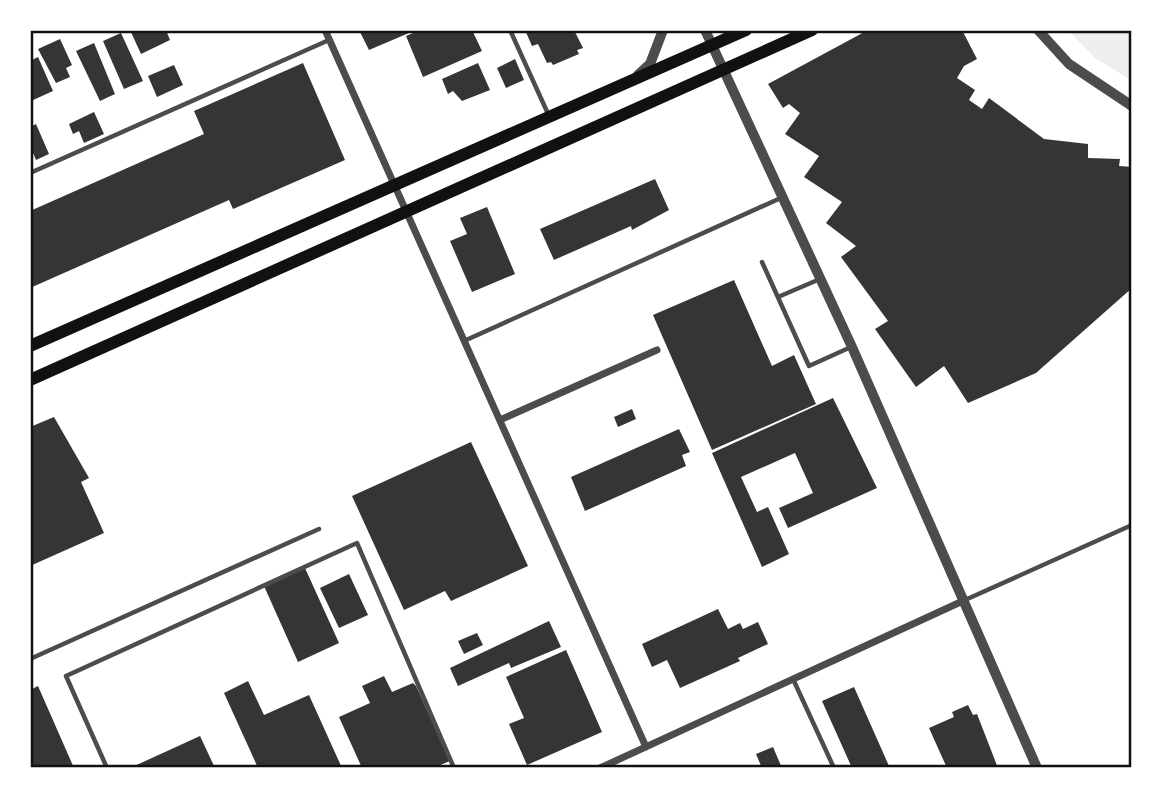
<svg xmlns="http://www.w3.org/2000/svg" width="1162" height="798" font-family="'Public Sans',sans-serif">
	<rect width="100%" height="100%" fill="#fff"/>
	<!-- green -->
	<path fill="#eee" d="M1068 30H1132V81L1094 57Z"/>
	<!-- building -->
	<path fill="#353535" d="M130 30H166L170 40 141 54Z
		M359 30H416L369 50Z
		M420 30H472L482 51 423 77 406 36Z
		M525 30H574L583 48 577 50 579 54 553 65 551 62 547 63 538 44 532 46Z
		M868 30H962L977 59 964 66 957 78 975 90 969 100 982 109 989 98 1044 139 1088 144V158L1120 159 1119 166 1132 167V288L1036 373 968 403 944 366 916 387 875 329 888 321 841 257 856 246 826 223 842 202 804 177 819 156 785 134 800 113 789 104 783 108 768 84Z
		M121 33 143 81 124 89 103 41Z
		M60 39 72 65 66 68 70 77 56 83 38 49Z
		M94 43 115 94 100 101 76 51Z
		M38 57 53 91 31 101 30 61Z
		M515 59 524 80 506 88 497 68Z
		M303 63 345 160 233 209 229 200 30 288V211L204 134 194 111Z
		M478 63 490 90 462 101 453 91 448 94 442 79Z
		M174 65 183 85 157 97 148 76Z
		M94 112 104 134 84 143 79 131 73 134 69 124Z
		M36 124 49 154 36 160 30 146V127Z
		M655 179 669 210 632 230 631 226 554 260 540 229Z
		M487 207 515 274 472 292 450 241 467 234 460 218Z
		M734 280 772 366 794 355 816 404 712 450 653 315Z
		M833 398 877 488 788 528 779 508 813 493 795 453 741 477 757 512 768 507 789 554 762 567 712 453Z
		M632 409 636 419 618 427 614 417Z
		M54 417 89 478 81 482 104 533 30 566V427Z
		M679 429 690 452 682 455 686 466 585 511 571 477Z
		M471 442 528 566 451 601 445 591 404 610 352 496Z
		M305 568 339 643 298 662 264 586Z
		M349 574 368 615 339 628 320 588Z
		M718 609 728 629 740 623 743 629 758 622 768 644 738 658 740 661 680 688 667 660 652 667 642 644Z
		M549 621 561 647 511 668 509 663 458 686 450 668Z
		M477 633 483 645 464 654 458 641Z
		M566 650 602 732 527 765 509 724 524 718 506 677Z
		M384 676 392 692 413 683 416 686 450 761 433 768H362L339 717 370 703 362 686Z
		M248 681 264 715 309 695 342 768H258L224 693Z
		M38 686 74 768H30V690Z
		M854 687 889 766 885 768H852L822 701Z
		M968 705 973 715 977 714 998 768H947L929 728 954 717 952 712Z
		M200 736 215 768H130Z
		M773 747 782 768H762L756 754Z"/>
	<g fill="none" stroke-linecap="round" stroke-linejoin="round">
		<!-- service -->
		<path stroke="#4c4c4c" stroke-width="4.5" d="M510 30 549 116
			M30 173 329 40
			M762 262 809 366 851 347
			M778 297 820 279
			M464 341 783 197
			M965 600 1132 525
			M30 659 319 529
			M793 679 834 768
			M107 768 66 676 357 543 454 768"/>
		<!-- minor -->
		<path stroke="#4c4c4c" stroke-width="7" d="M325 30 646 747
			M500 420 657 350
			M600 768 965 600"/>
		<!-- tertiary -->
		<path stroke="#4c4c4c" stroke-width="10" d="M705 30 852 347 1037 768
			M1038 30 1069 64 1132 106
			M638 75 650 64 663 30"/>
		<!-- secondary -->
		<path stroke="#111" stroke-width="12" d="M30 346 746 30
			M30 380 812 30"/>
	</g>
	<!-- border -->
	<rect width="1162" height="798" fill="none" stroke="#ffffff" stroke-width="63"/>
	<rect x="32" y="32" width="1098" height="734" fill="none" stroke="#111" stroke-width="2.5"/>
</svg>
